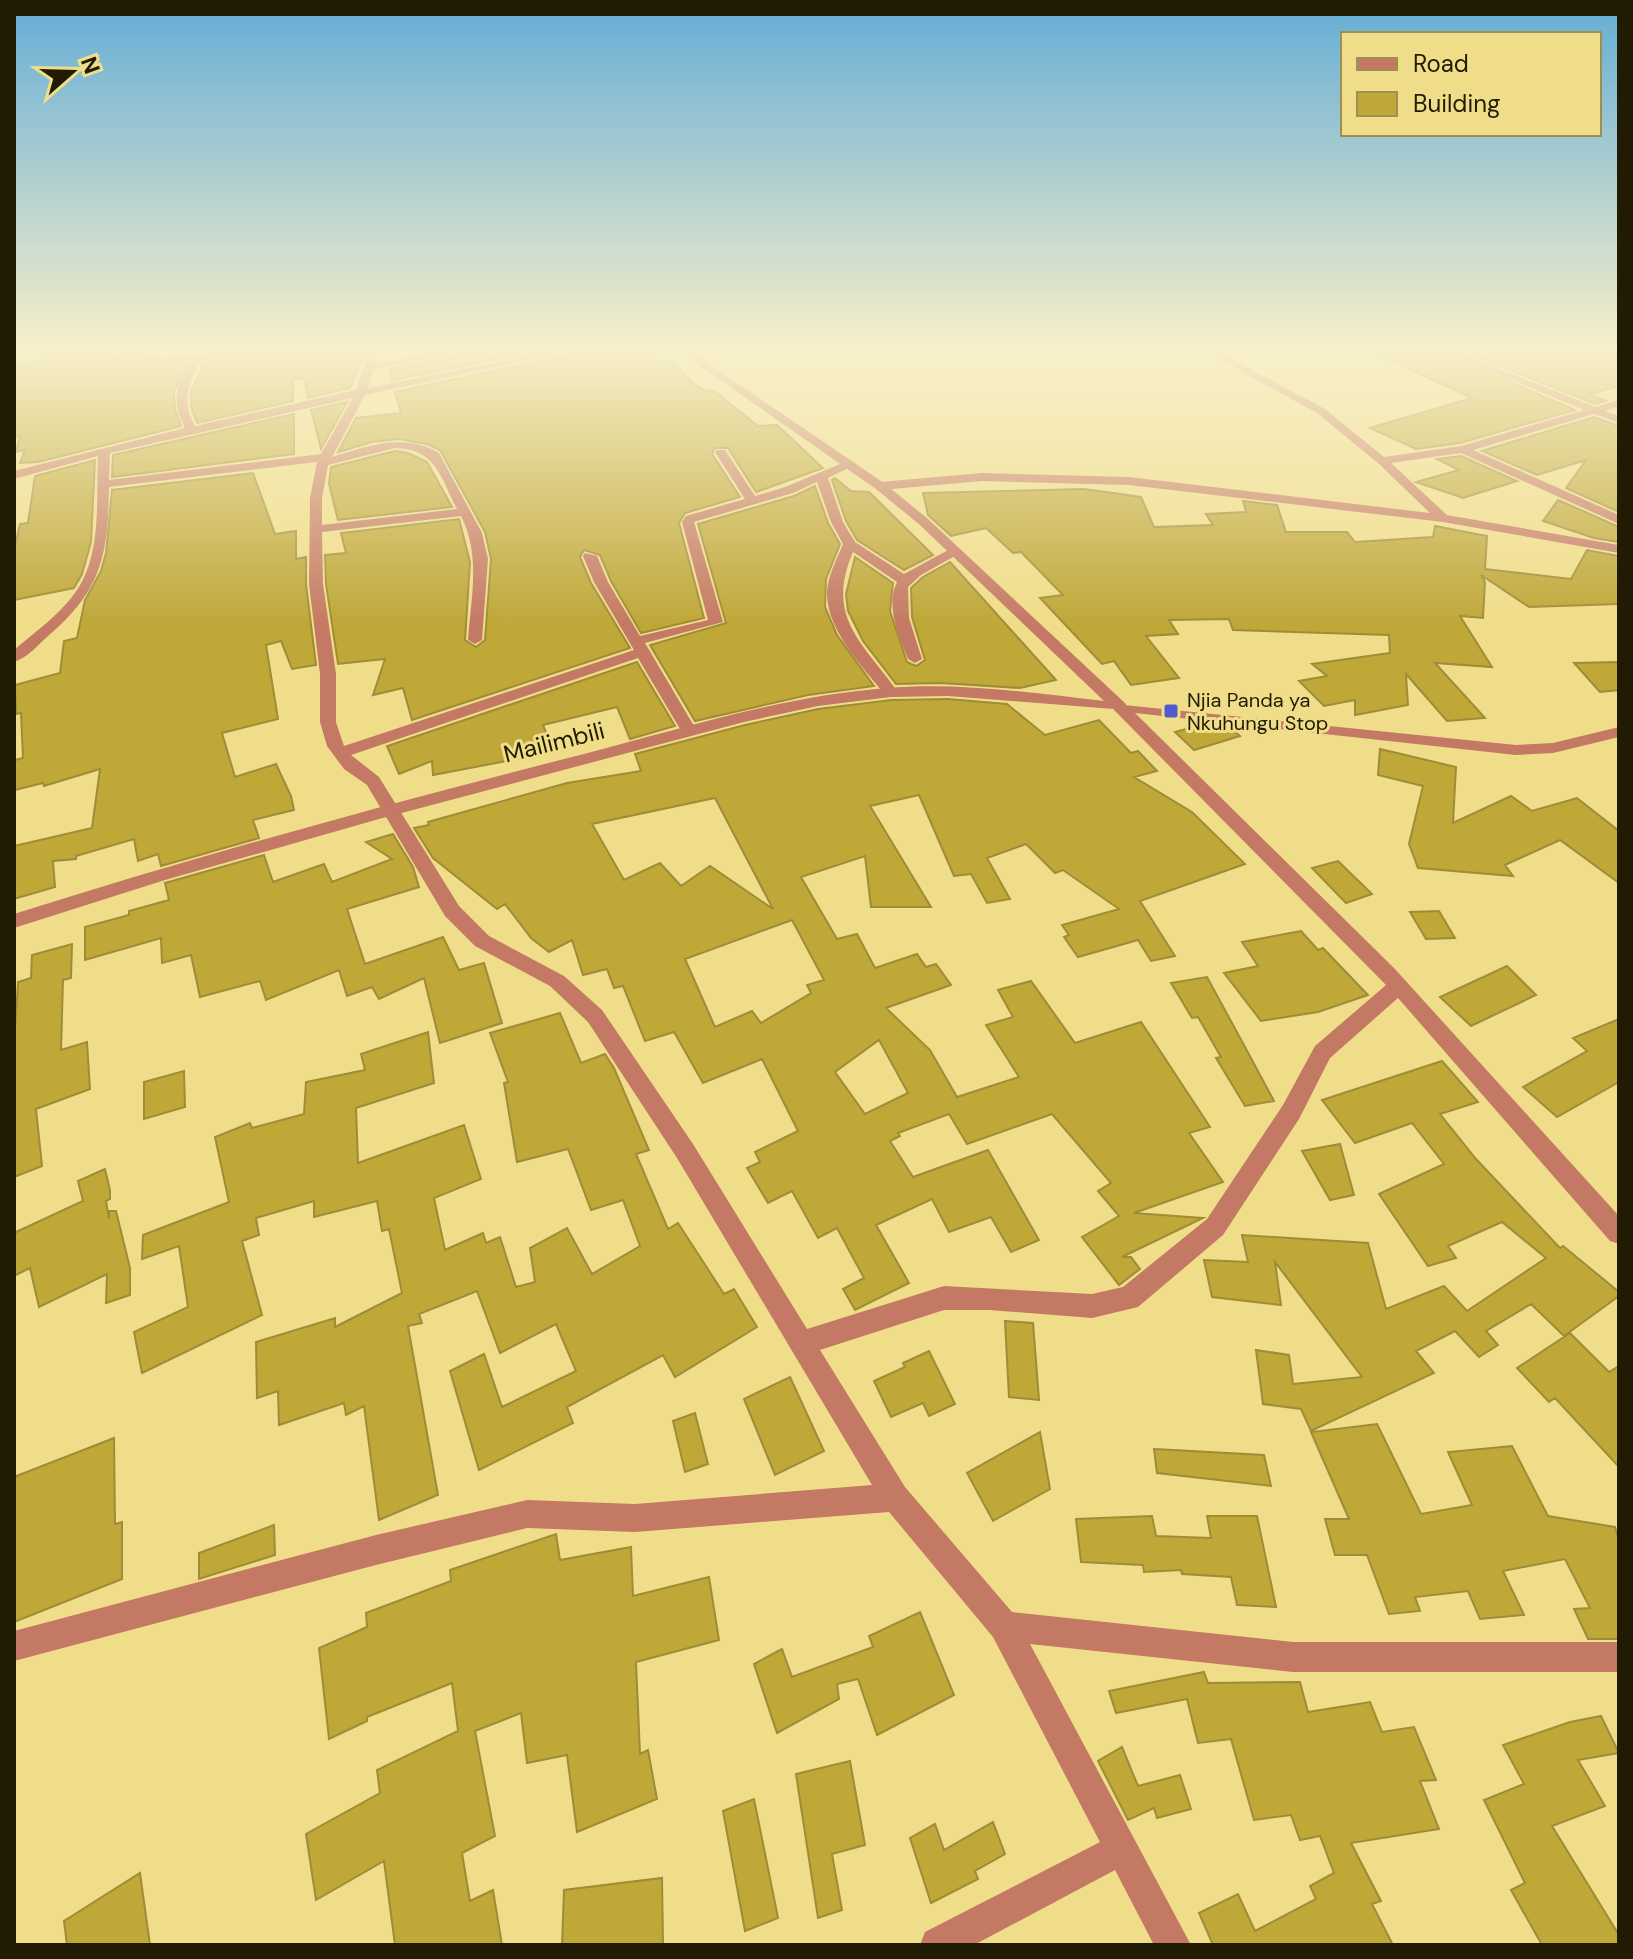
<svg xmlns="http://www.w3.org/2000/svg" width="1633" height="1959" font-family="'DM Sans',sans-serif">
	<rect width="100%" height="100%" fill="#f0dd89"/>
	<!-- building -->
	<path fill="#bfa738" stroke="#9f8c38" stroke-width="2" fill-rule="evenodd" d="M47 351H103L119 356 136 352 159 360 190 356 174 391 175 409 181 426 38 462 20 463 25 450 16 452 20 436 14 437V364L44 361Z
		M208 351H365L350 388 308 398 304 378 293 379V401L197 423 191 407V392L205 360 200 355 211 354Z
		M462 351H538L392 380 390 369 460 354Z
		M573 351H653L661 362 672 360 693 383 705 391 713 390 758 426 777 425 823 468 756 492 728 448H715L712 454 740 497 685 513 679 523 704 618 641 633 611 581 600 555 584 550 580 557 591 583 630 648 412 720 403 688 373 695 385 659 338 664 326 584 325 555 346 553 341 533 459 519 470 562 465 640 476 647 485 640 491 559 485 532 440 450 427 444 399 439 372 442 338 452 356 418 401 413 395 392 571 354Z
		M1371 351H1439L1575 410 1460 443 1416 449 1370 428 1472 398Z
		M1462 351H1619V386L1590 394 1606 401 1595 404Z
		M347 402 321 449 311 410Z
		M294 414V454L112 477 113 455Z
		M1594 417 1619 426V512L1566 488 1586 460 1537 475 1482 451Z
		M395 451 408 453 427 462 452 507 338 520 329 484 331 467Z
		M1461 456 1517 481 1463 498 1416 482 1459 470 1437 459Z
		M95 460 91 542 82 574 74 588 14 600V550L20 524 28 523 35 476Z
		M253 473 275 534 296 531V559L306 557V584L316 665 292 669 281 641 266 645 278 719 222 733 235 777 276 764 291 796 294 810 253 820 259 838 161 866 158 854 138 861 134 839 76 856V859L53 861 55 887 14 899V846L92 828 100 769 44 786 43 783 15 790V760L23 758 21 713 16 714 15 685 60 673 64 641 77 638 85 600 101 571 106 553 112 490Z
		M835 478 851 491 869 492 933 555 904 570 857 540 846 521 832 480Z
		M815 486 828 523 840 544 826 579 825 607 837 635 874 686 808 695 695 721 650 645 726 623 698 524 794 496Z
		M1084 489 1141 497 1154 527 1213 525 1206 514 1246 512 1243 501 1277 505 1286 532H1347L1355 542 1433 537 1435 526 1487 536 1485 569 1571 579 1587 550 1619 556V604L1529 607 1481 575 1485 582 1483 618 1460 616 1492 667 1435 663 1485 718 1447 721 1406 674 1408 705 1355 715V700L1324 706 1299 681 1327 676 1312 664 1390 653 1389 635 1233 630 1229 619 1169 620 1178 634 1146 636 1179 678 1131 685 1114 661 1102 664 1040 598 1063 595 1021 552 1013 553 986 528 951 536 928 515 923 493Z
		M1558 500 1619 527V542L1594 538 1543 521Z
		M855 557 893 583 890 611 907 662 916 666 925 660 912 617 911 588 923 577 950 562 1056 680 1020 688 941 683 896 684 863 641 848 611 846 594Z
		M637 662 675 726 630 739 617 707 543 725 554 752 433 775 432 761 399 774 387 746Z
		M1619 662V690L1600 692 1574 663Z
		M948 699 1007 704 1045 735 1099 720 1131 753 1138 751 1157 771 1134 777 1192 812 1245 864 1140 901 1175 956 1151 961 1138 940 1078 957 1064 937 1069 935 1062 925 1119 909 1063 870 1055 873 1026 844 987 858 1010 899 987 903 971 874 954 876 919 795 870 806 931 907H871L865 856 801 877 837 939 857 934 875 968 917 954 926 967 936 964 951 985 886 1008 930 1050 957 1097 1019 1077 986 1025 1013 1017 998 990 1031 981 1075 1043 1141 1022 1210 1127 1189 1133 1223 1182 1134 1213 1203 1218 1122 1257H1131L1140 1269 1119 1285 1082 1237 1119 1216 1098 1191 1111 1183 1052 1114 967 1144 949 1114 898 1133 900 1136 890 1141 913 1177 988 1150 1039 1240 1011 1252 991 1217 949 1232 932 1199 876 1225 909 1283 855 1310 843 1289 864 1278 837 1228 818 1238 792 1191 768 1203 747 1168 760 1162 755 1152 798 1131 762 1059 703 1083 674 1032 645 1041 623 986 614 988 607 969 583 975 572 940 549 952 531 938 505 904 497 909 433 858 414 828 429 825 428 822 567 783 641 771 635 754 745 725 818 709 891 700ZM715 798 773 909 710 866 681 886 660 863 624 880 592 824ZM792 920 824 980 807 985 811 993 761 1023 752 1011 715 1027 685 959ZM879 1040 908 1093 865 1114 835 1072Z
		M1204 724 1229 726 1240 736 1194 750 1175 732Z
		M1380 749 1456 767 1453 823 1511 796 1532 811 1577 798 1619 831V883L1560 840 1505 865 1513 876 1418 868 1409 844 1423 786 1378 775Z
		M393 834 413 867 419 887 347 909 365 964 443 937 459 970 484 963 502 1023 440 1043 424 978 379 999 372 987 347 996 339 970 266 1000 260 981 200 997 191 955 162 963 161 938 85 960V927L129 915V911L169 900 165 883 264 855 273 882 324 864 332 882 392 859 366 842Z
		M1338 861 1372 894 1346 903 1312 868Z
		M1439 911 1455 938 1426 939 1410 912Z
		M1301 931 1318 950 1323 948 1368 995 1318 1012 1261 1021 1224 973 1258 966 1242 942Z
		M72 944 71 978 63 980 61 1050 87 1042 90 1089 36 1109 42 1166 14 1177V1044L18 982 31 978 32 955Z
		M1507 966 1536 995 1471 1026 1440 997Z
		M1207 977 1245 1047 1274 1101 1245 1106 1216 1058 1221 1057 1198 1017 1192 1018 1171 983Z
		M560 1013 581 1063 605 1054 614 1068 649 1150 636 1154 668 1229 678 1223 724 1294 734 1289 757 1327 675 1377 663 1355 567 1407 573 1423 479 1470 450 1371 484 1354 502 1407 576 1371 556 1324 500 1353 477 1291 419 1314 422 1323 408 1326 438 1495 379 1520 364 1406 346 1415 344 1403 279 1425 278 1391 257 1398 256 1342 335 1318V1327L402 1293 389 1229 382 1231 377 1201 314 1217V1201L256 1218 259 1235 242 1241 262 1315 142 1373 134 1332 188 1307 179 1246 142 1259 143 1235 229 1202 215 1137 250 1123 252 1128 304 1114 306 1082 365 1070 361 1054 428 1032 434 1083 356 1108 358 1163 464 1125 481 1179 434 1198 445 1250 483 1233 486 1243 500 1237 516 1287 535 1282 530 1248 567 1228 592 1274 640 1246 623 1200 591 1210 568 1149 517 1162 504 1083 508 1082 490 1033Z
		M1619 1019V1082L1557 1117 1523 1087 1587 1051 1573 1038Z
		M1442 1061 1478 1102 1440 1114 1476 1159 1560 1248 1563 1246 1619 1292V1296L1564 1336 1531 1304 1486 1331 1498 1345 1479 1357 1455 1331 1416 1351 1434 1373 1311 1431 1301 1409 1263 1404 1256 1350 1289 1355 1293 1384 1362 1377 1275 1262 1281 1305 1212 1297 1204 1260 1248 1262 1242 1235 1368 1243 1386 1309 1444 1286 1467 1311 1546 1258 1502 1222 1448 1246 1456 1258 1428 1266 1379 1194 1444 1164 1412 1123 1355 1143 1322 1100Z
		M184 1071 185 1107 144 1119V1082Z
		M1340 1144 1354 1195 1330 1200 1302 1151Z
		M105 1169 110 1190V1199L106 1201 109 1219V1211H116L130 1268V1295L106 1303 107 1274 39 1307 30 1268 14 1276V1233L83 1201 78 1181Z
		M1005 1321 1033 1323 1039 1400 1009 1397Z
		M1570 1333 1609 1372 1619 1366V1467L1555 1398 1549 1402 1517 1368Z
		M929 1351 955 1404 929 1416 923 1403 891 1417 874 1381 905 1367 903 1363Z
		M790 1377 824 1451 775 1475 744 1399Z
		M695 1413 708 1464 685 1472 673 1421Z
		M1377 1424 1421 1514 1472 1505 1448 1452 1512 1446 1548 1516 1615 1527 1619 1541V1639H1588L1574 1609 1590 1608 1565 1559 1503 1571 1524 1615 1480 1619 1468 1591 1415 1597 1420 1611 1389 1614 1367 1555H1335L1325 1519H1349L1311 1432Z
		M1040 1432 1050 1489 993 1521 967 1473Z
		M114 1438 115 1524 122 1522V1579L14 1622V1477Z
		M1154 1449 1264 1455 1271 1486 1157 1473Z
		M1152 1516 1156 1536 1211 1538 1207 1516H1257L1276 1607 1237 1605 1231 1577 1182 1574 1181 1570 1144 1572 1143 1565 1081 1562 1076 1519Z
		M274 1525 275 1555 199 1579V1553Z
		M556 1534 560 1560 631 1547 633 1596 709 1577 719 1640 636 1662 640 1754 648 1750 657 1799 577 1832 567 1755 527 1763 521 1713 475 1731 495 1836 462 1853 470 1901 493 1890 502 1945H395L384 1861 316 1900 306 1834 380 1793 377 1770 458 1731 452 1683 367 1717V1721L329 1739 319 1648 367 1627 366 1613 451 1581 450 1570Z
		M920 1612 954 1695 877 1735 858 1679 837 1684 839 1699 777 1733 754 1664 782 1649 792 1677 873 1647 869 1636Z
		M1204 1672 1208 1683 1300 1682 1308 1712 1370 1702 1382 1732 1414 1727 1436 1780 1420 1781 1439 1829 1351 1843 1381 1901 1372 1904 1393 1945H1213L1199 1913 1238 1894 1255 1931 1316 1899 1310 1886 1334 1873 1320 1836 1300 1840 1291 1815 1254 1820 1231 1739 1198 1743 1187 1699 1116 1713 1109 1691Z
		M1601 1716 1619 1753 1578 1760 1605 1806 1552 1826 1619 1935V1945H1542L1511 1890 1525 1883 1484 1800 1524 1784 1503 1745 1570 1722Z
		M1122 1747 1138 1786 1180 1775 1191 1809 1157 1818 1154 1808 1128 1820 1098 1761Z
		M850 1761 865 1845 832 1854 842 1910 818 1918 796 1774Z
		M754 1799 778 1918 745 1931 723 1811Z
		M993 1822 1005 1854 975 1871 978 1879 931 1903 910 1838 935 1824 944 1850Z
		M140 1873 150 1945H67L64 1921Z
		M662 1878 663 1945H562L564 1890Z"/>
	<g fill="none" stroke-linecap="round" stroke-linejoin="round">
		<!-- minor -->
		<path fill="#c47964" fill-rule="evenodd" d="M369 351H379L375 364 441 351H459L373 370 368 388 552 351H570L365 395 332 457C367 446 405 432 439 453L482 533 488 559 482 640 475 644 468 640C471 598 481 555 461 516L322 532 323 584 336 674V722L344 746 634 650 594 582 583 556 585 553 597 556 608 582 640 636 708 620 682 522 686 516 745 499 715 452 717 450H725L755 496 785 487 845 462H853V466L828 478 843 522 855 542 904 574 950 549 962 552 921 575 908 587 909 618 922 659 915 663 908 659C899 637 885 605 897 582L853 552C825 617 862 642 898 692L895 695H885C863 667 826 630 827 592 828 575 837 559 843 544L831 522 817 482 793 493 694 522 723 622 645 643 697 731 695 734H683L638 658 351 755 379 777 459 906 489 936 564 976 602 1010 693 1144 807 1329 944 1286 1092 1294 1123 1287 1207 1219 1283 1105 1315 1046 1386 985 1114 710V704L1516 745 1553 743 1619 727V737L1553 753 1516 755 1135 713 1394 968 1619 1216V1244L1610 1241 1398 998 1330 1058 1299 1119 1223 1235 1138 1307 1092 1318 989 1310H944L820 1350 905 1487 1012 1612 1293 1642H1619V1672H1293L1030 1644 1191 1945H1154L1115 1870 974 1945H920L925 1932 1100 1842 993 1637 889 1512 635 1532 527 1528 376 1565 14 1661V1631L376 1535 527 1500 635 1504 872 1485 677 1158 588 1022 550 986 475 946 445 916 367 785 344 769 327 746 320 722V674L309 584 310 498 317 462 109 487C108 555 102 590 48 636 38 645 27 658 14 662V650C36 631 61 614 77 590 102 553 96 498 98 456L14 479V471L185 428C170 400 177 382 193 357L202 359C188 383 181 400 195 426L356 390ZM353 398 321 454 109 480 110 453ZM395 448C437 449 440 477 457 509L322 525V498L328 465Z
			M1204 351H1216L1325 409 1384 457 1461 446 1584 410 1442 351H1455L1595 407 1619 400V406L1605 411 1619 416V423L1594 414 1473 450 1619 515V524L1461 453 1391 463 1447 515 1619 545V553L1443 522 1129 485 982 481 880 490 874 486 880 482 982 473 1129 477 1430 513 1378 463 1317 413Z"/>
		<!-- tertiary -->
		<path fill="#c47964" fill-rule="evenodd" d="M679 351H690L884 483 928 519 1126 704V710L948 696 891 697 818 706 744 722 379 819 165 880 14 928V914C201 855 390 803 580 755 681 729 782 696 887 688 959 682 1033 693 1104 701L920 525 876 489Z"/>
	</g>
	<!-- sky -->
	<linearGradient id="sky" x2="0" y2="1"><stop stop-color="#64add6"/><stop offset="0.56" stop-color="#f8f0ca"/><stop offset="1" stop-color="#f8f0ca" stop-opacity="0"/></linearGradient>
	<rect width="1633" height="625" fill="url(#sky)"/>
	<!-- markers -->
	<rect fill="#5459d0" stroke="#f0dd89" stroke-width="3" x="1163" y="703" width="16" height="16" rx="4"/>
	<g text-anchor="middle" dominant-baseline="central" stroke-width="6" stroke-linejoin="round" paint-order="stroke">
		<!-- far-poi labels -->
		<g font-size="20" fill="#201b02" stroke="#f0dd89" text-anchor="start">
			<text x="1187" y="700">Njia Panda ya<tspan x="1187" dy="23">Nkuhungu Stop</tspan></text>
		</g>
		<!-- street labels -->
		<g font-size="24" fill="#201b02" stroke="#f0dd89">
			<text transform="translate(554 742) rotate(-14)">Mailimbili</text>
		</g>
	</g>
	<!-- border -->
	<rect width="1633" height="1959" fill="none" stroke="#201b02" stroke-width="32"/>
	<!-- legend -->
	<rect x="1341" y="32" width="260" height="104" fill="#f0dd89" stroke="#9d8f53" stroke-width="2"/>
	<rect x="1357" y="58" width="40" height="12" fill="#c47964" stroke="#9d8f53" stroke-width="2"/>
	<text x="1413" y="72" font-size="24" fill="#201b02">Road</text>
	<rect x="1357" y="92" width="40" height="24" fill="#bfa738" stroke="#9d8f53" stroke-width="2"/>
	<text x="1413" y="112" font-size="24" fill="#201b02">Building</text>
	<!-- north arrow -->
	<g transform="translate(72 72) rotate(70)" stroke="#f0dd89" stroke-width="6" paint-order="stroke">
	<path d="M0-6L14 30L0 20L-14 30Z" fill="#201b02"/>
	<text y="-12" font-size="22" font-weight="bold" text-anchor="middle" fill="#201b02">N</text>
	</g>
</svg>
